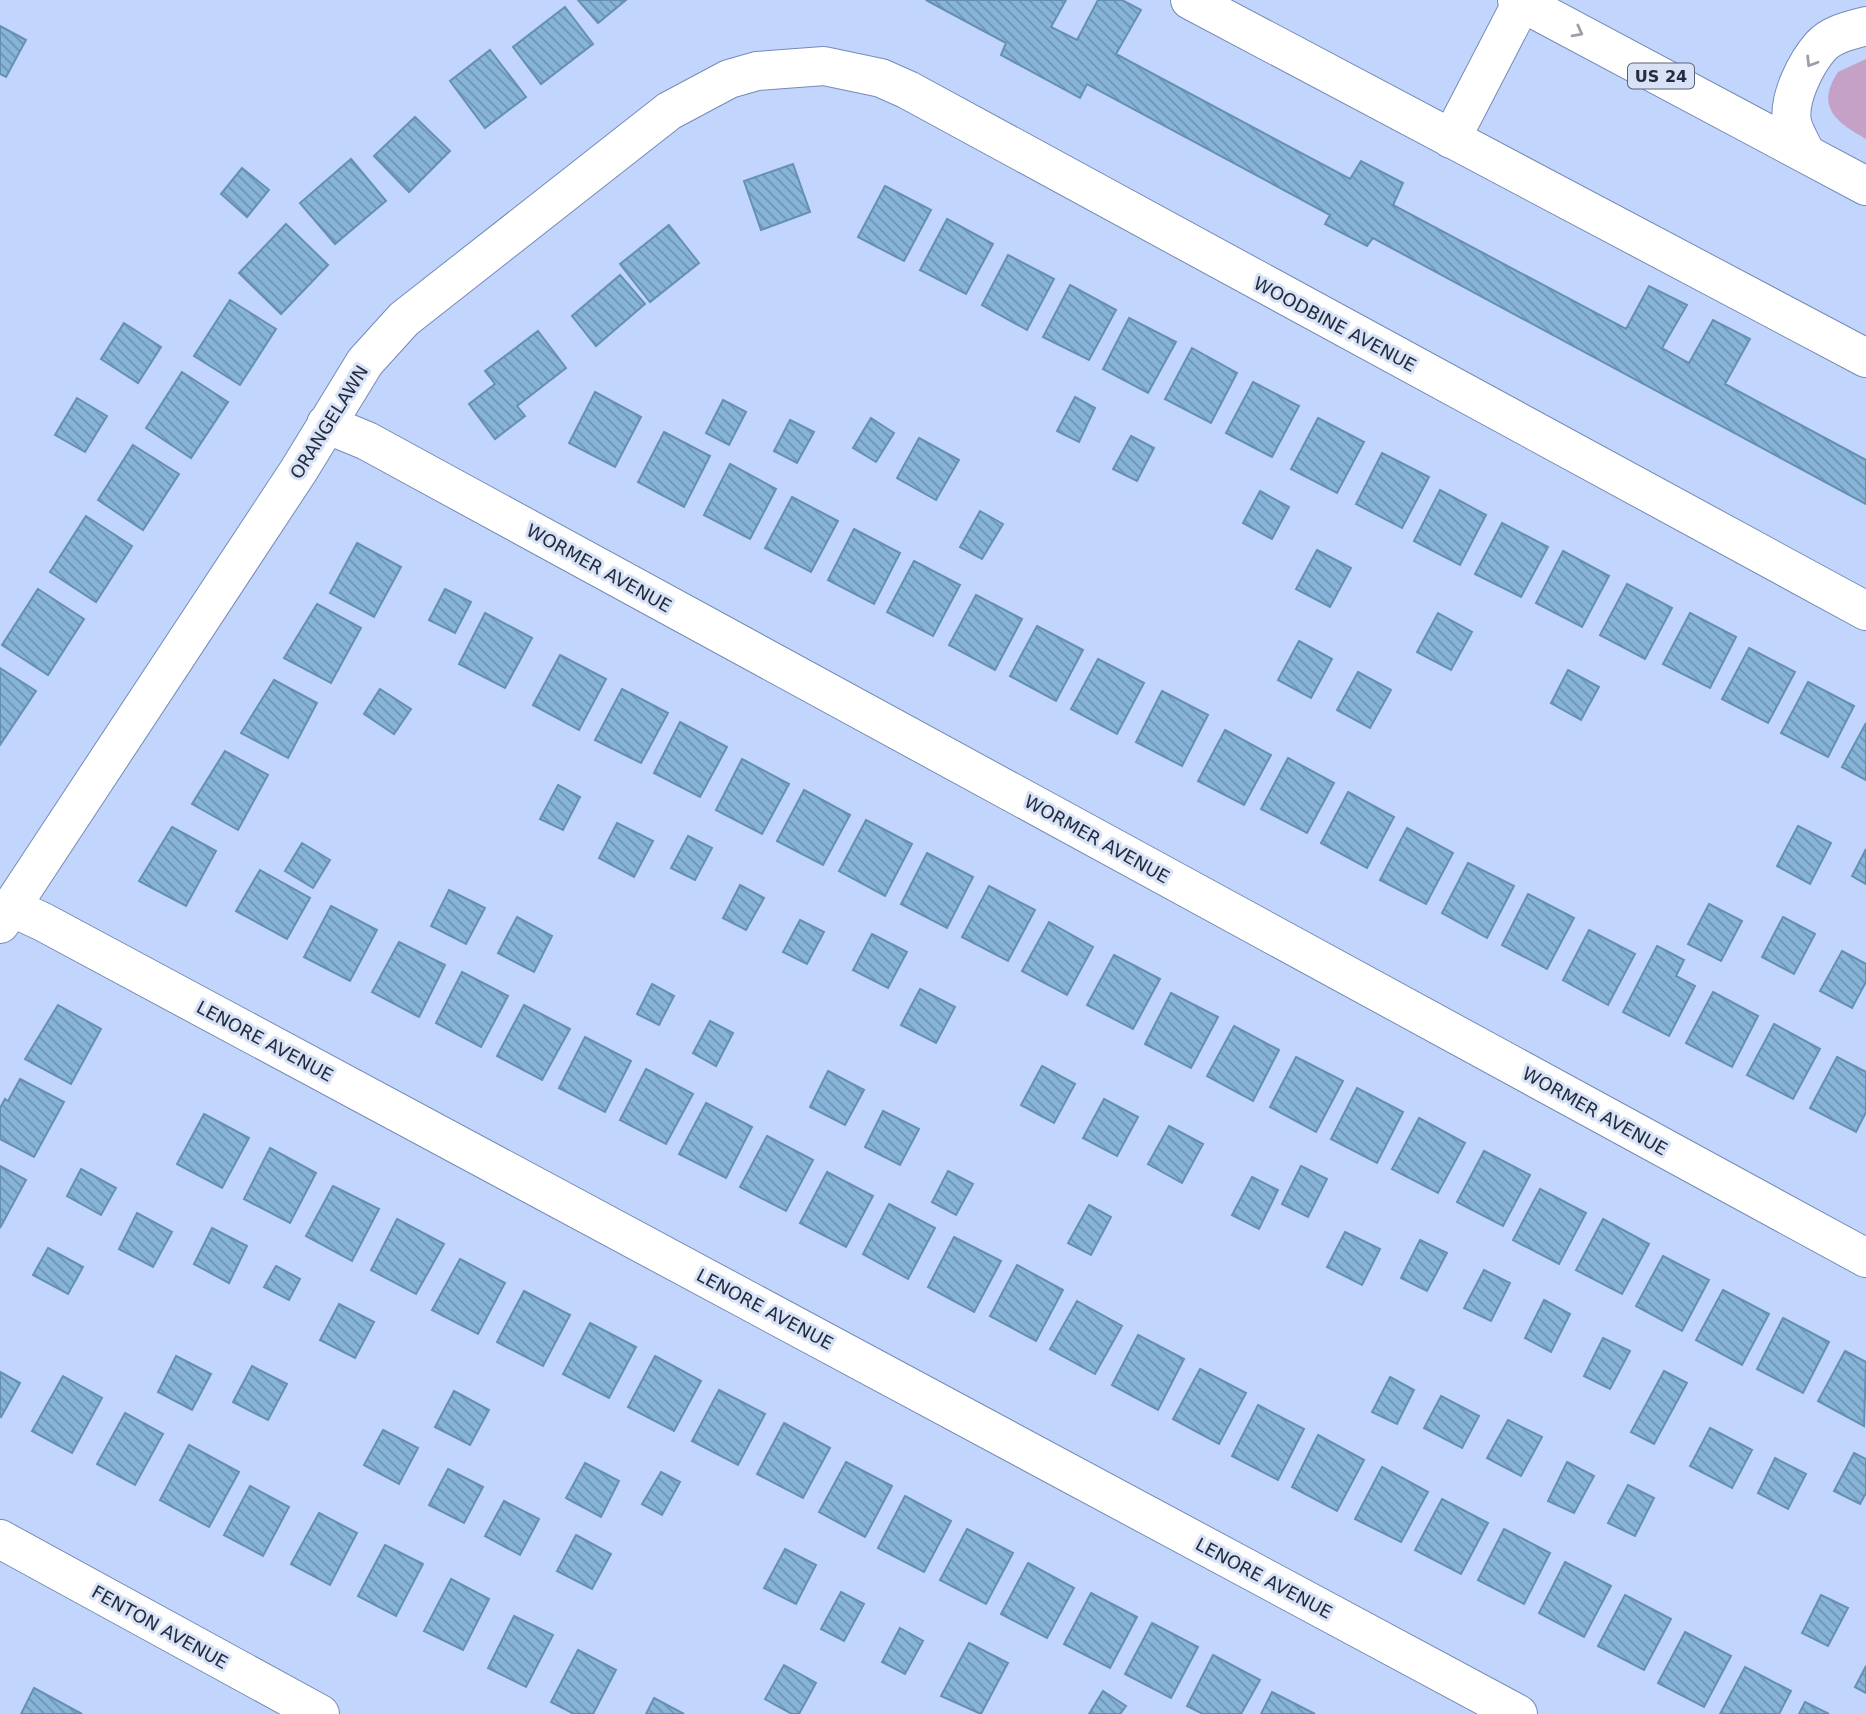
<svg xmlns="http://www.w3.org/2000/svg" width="1866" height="1714" font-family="'DejaVu Sans',sans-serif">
	<defs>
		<pattern id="building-back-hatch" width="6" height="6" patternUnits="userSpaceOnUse" patternTransform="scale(1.75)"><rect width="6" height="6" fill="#87b4d9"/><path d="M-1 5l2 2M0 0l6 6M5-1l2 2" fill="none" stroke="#6e93b1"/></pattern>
	</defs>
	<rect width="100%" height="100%" fill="#c2d5fc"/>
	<!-- grass -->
	<path fill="#c5a0c7" d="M1866 59V139C1836 122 1815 107 1838 72Z"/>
	<!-- building -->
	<path fill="url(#building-back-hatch)" stroke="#6590b3" stroke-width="2" d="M578 0H626L598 23Z
		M926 0H1066L1051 27 1077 40 1098 0H1122L1141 10 1116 54 1350 179 1361 161 1403 183 1393 205 1626 329 1649 286 1687 305 1662 348 1689 363 1713 320 1750 339 1725 384 1866 460V504L1373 238 1367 246 1325 224 1330 215 1087 84 1080 98 1001 55 1006 43Z
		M565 7 593 44 541 84 513 47Z
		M0 26 26 40 6 77 0 74Z
		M490 50 526 97 485 128 450 81Z
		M415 117 450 151 409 192 374 156Z
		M351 159 386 201 335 244 300 203Z
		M793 164 810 212 761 230 744 181Z
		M242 168 269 190 247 217 221 194Z
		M885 186 931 210 904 261 858 237Z
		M947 219 993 244 966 294 920 270Z
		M286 224 328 265 281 314 239 273Z
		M669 225 699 263 650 302 620 264Z
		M1008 255 1054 279 1027 330 982 305Z
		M620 275 645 304 596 346 572 316Z
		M1070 285 1116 310 1089 360 1043 337Z
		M230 300 276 329 240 385 194 356Z
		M1129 318 1176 342 1148 393 1103 369Z
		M124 323 161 347 138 383 101 359Z
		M538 331 566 368 517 406 525 416 495 439 469 404 495 384 485 371Z
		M1192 348 1237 373 1211 423 1165 399Z
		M182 372 228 402 191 458 146 428Z
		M1253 382 1299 406 1272 457 1226 433Z
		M595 392 641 417 615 467 569 443Z
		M1075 397 1095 408 1079 442 1057 431Z
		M77 398 107 416 85 452 55 435Z
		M723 400 746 412 729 445 706 433Z
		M871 418 894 433 876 462 853 448Z
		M1318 418 1364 442 1337 493 1291 469Z
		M790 420 814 432 797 463 774 451Z
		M664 432 710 456 684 507 638 482Z
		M1131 436 1154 448 1137 481 1113 469Z
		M919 438 959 460 936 500 897 478Z
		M133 445 179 474 143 530 98 500Z
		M1382 453 1429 477 1402 528 1356 504Z
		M730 464 776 489 750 539 704 515Z
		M1440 490 1486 515 1460 565 1414 541Z
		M1260 491 1289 507 1272 539 1243 523Z
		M792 497 838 521 811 572 765 548Z
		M980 511 1003 524 982 559 960 547Z
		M86 516 132 546 96 602 50 572Z
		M1502 523 1548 547 1521 597 1475 574Z
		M854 529 900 553 874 604 828 580Z
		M357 543 401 567 374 617 330 593Z
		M1317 550 1351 568 1330 607 1296 589Z
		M1563 551 1609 576 1582 627 1536 603Z
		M914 561 960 585 933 636 887 612Z
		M1627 584 1672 608 1645 659 1600 635Z
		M38 589 84 619 48 675 2 645Z
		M445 589 471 602 455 633 429 620Z
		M976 595 1022 619 995 670 949 645Z
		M317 604 361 628 331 683 284 658Z
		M485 613 532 638 505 688 459 664Z
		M1438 613 1472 632 1451 670 1417 652Z
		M1690 613 1736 637 1710 688 1663 664Z
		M1037 626 1083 650 1056 701 1010 676Z
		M1299 641 1332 659 1311 698 1278 680Z
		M1749 648 1795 672 1768 723 1722 699Z
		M560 655 606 679 579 730 533 705Z
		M1098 659 1144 683 1117 734 1071 709Z
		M0 668 36 691 0 745Z
		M1568 670 1599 687 1581 720 1551 703Z
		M1358 672 1391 690 1370 728 1337 710Z
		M274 680 317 703 288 758 241 733Z
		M1808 682 1854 706 1828 757 1781 733Z
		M380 689 411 709 394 734 364 714Z
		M622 689 668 713 641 763 595 740Z
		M1162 691 1208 715 1182 766 1136 742Z
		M680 722 727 747 700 797 654 773Z
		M1866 723V780L1842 767Z
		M1225 730 1271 755 1244 805 1198 781Z
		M225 751 268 775 238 830 192 804Z
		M1288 758 1334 783 1307 833 1261 809Z
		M742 759 789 784 762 834 716 810Z
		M558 785 580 797 563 830 540 819Z
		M804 790 850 815 823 865 777 841Z
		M1348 792 1394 817 1367 868 1321 843Z
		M866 820 912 844 885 896 839 871Z
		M617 823 653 841 634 877 599 858Z
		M1798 826 1831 843 1810 884 1777 866Z
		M172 827 216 851 186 906 139 881Z
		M1407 828 1453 853 1426 904 1380 880Z
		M688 836 712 848 695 880 671 868Z
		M302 843 330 860 313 888 285 871Z
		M1866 849V884L1852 876Z
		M927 853 973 877 947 928 901 904Z
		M1468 863 1514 886 1487 938 1442 913Z
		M260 870 310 898 287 939 236 911Z
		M740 885 764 898 746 930 723 918Z
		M989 886 1035 910 1008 961 962 937Z
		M449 890 485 908 466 944 431 926Z
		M1528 894 1574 918 1547 969 1502 945Z
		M1709 904 1742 921 1721 961 1688 944Z
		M331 906 377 930 350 981 304 957Z
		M517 917 552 936 534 972 498 953Z
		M1783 917 1815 934 1794 974 1762 957Z
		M800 920 824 932 807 964 783 952Z
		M1049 922 1093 947 1067 995 1022 971Z
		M1589 930 1635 954 1608 1005 1563 980Z
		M872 934 907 952 888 988 853 970Z
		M399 942 445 965 419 1017 372 992Z
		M1657 946 1684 960 1676 976 1695 986 1669 1036 1623 1012Z
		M1842 951 1866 964V982L1852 1008 1820 991Z
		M1114 955 1160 979 1133 1029 1087 1005Z
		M462 972 508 996 481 1047 436 1023Z
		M652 984 674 996 659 1025 637 1014Z
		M920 989 955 1007 936 1043 901 1025Z
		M1713 992 1758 1016 1732 1067 1686 1043Z
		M1171 993 1218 1017 1191 1068 1145 1044Z
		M58 1005 101 1029 71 1084 25 1059Z
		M524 1005 570 1029 542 1080 497 1056Z
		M710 1021 733 1033 716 1066 693 1053Z
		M1774 1024 1820 1049 1793 1099 1747 1075Z
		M1234 1026 1279 1050 1253 1101 1207 1076Z
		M585 1037 631 1061 605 1112 559 1088Z
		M1296 1057 1343 1081 1316 1132 1270 1107Z
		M1837 1057 1866 1072V1112L1856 1132 1810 1108Z
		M1042 1066 1075 1084 1054 1123 1021 1105Z
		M646 1069 693 1094 666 1144 620 1120Z
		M828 1071 864 1090 845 1125 810 1107Z
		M20 1079 64 1102 34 1157 0 1139V1108L5 1099 8 1101Z
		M1357 1088 1403 1112 1377 1163 1331 1139Z
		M1104 1099 1138 1117 1117 1156 1083 1138Z
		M706 1103 752 1127 726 1178 679 1154Z
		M883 1111 919 1129 900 1165 865 1147Z
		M204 1114 249 1138 222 1188 177 1164Z
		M1419 1118 1465 1143 1438 1193 1392 1169Z
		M1169 1126 1203 1144 1182 1183 1148 1164Z
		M767 1136 813 1160 786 1211 740 1187Z
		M270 1148 316 1173 290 1223 244 1199Z
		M1484 1151 1530 1175 1503 1226 1457 1202Z
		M0 1166 26 1180 0 1228Z
		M1301 1166 1327 1179 1308 1217 1282 1204Z
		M81 1169 116 1188 101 1215 67 1196Z
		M948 1171 973 1184 956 1215 932 1202Z
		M827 1172 873 1196 846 1247 800 1223Z
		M1252 1177 1278 1190 1259 1229 1232 1215Z
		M333 1186 379 1209 352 1261 306 1236Z
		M1540 1189 1586 1213 1559 1264 1513 1240Z
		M889 1204 935 1228 908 1279 863 1254Z
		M1089 1205 1111 1217 1091 1255 1068 1243Z
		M137 1213 172 1232 153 1267 119 1249Z
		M397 1219 444 1244 416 1294 371 1270Z
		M1603 1219 1649 1244 1622 1294 1576 1270Z
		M212 1228 247 1246 229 1283 194 1264Z
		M1345 1232 1380 1249 1362 1285 1327 1267Z
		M954 1237 1001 1261 974 1312 928 1287Z
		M1420 1240 1447 1253 1427 1291 1401 1278Z
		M48 1248 83 1267 68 1294 33 1275Z
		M1663 1256 1709 1280 1682 1331 1636 1306Z
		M460 1259 505 1283 478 1334 432 1310Z
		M1017 1265 1063 1290 1036 1341 990 1316Z
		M276 1266 300 1279 289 1300 264 1287Z
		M1484 1270 1510 1283 1491 1321 1464 1308Z
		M1723 1290 1769 1314 1742 1365 1696 1340Z
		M524 1291 570 1315 543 1366 497 1342Z
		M1544 1300 1570 1314 1551 1352 1525 1338Z
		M1077 1301 1122 1326 1095 1374 1050 1349Z
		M339 1304 374 1322 355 1358 320 1340Z
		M1783 1318 1829 1342 1803 1393 1757 1369Z
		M590 1323 636 1347 609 1398 563 1374Z
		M1138 1335 1184 1359 1158 1410 1112 1385Z
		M1603 1338 1630 1351 1610 1389 1584 1376Z
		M1845 1351 1866 1362 1864 1426 1818 1401Z
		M176 1356 211 1374 192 1410 158 1392Z
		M655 1356 701 1381 674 1431 628 1407Z
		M252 1366 287 1384 268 1420 233 1402Z
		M1200 1369 1246 1393 1219 1444 1173 1419Z
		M1664 1371 1687 1383 1654 1444 1631 1432Z
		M0 1372 20 1383 1 1417 0 1416Z
		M63 1376 102 1398 72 1453 32 1431Z
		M1390 1377 1414 1390 1397 1424 1372 1412Z
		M719 1390 765 1414 738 1465 692 1441Z
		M454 1391 489 1410 470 1445 435 1427Z
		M1441 1396 1479 1416 1462 1448 1424 1428Z
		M1258 1405 1304 1429 1278 1480 1232 1456Z
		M125 1413 163 1434 135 1485 97 1464Z
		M1508 1420 1542 1437 1521 1476 1487 1458Z
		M784 1423 830 1448 803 1498 757 1474Z
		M1710 1428 1752 1450 1732 1488 1690 1466Z
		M383 1430 418 1448 399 1484 364 1465Z
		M1318 1435 1364 1460 1337 1511 1292 1487Z
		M189 1445 239 1472 209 1527 160 1500Z
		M1854 1453 1866 1459V1493L1860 1504 1834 1491Z
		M1775 1458 1806 1474 1788 1509 1758 1493Z
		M846 1462 892 1486 865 1537 819 1512Z
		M1567 1462 1594 1476 1574 1513 1548 1501Z
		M585 1463 619 1481 601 1517 566 1498Z
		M1382 1467 1428 1492 1401 1542 1355 1519Z
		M448 1469 483 1487 464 1523 429 1505Z
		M661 1472 680 1482 662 1515 642 1504Z
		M1628 1485 1654 1498 1635 1536 1608 1523Z
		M250 1486 289 1507 263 1556 224 1535Z
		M905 1496 951 1521 924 1572 878 1548Z
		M1442 1499 1488 1523 1461 1574 1415 1550Z
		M504 1501 539 1519 520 1555 485 1536Z
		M319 1513 357 1533 330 1585 291 1564Z
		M967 1529 1013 1553 986 1604 940 1580Z
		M1504 1529 1550 1553 1524 1604 1478 1580Z
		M576 1535 611 1554 592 1589 557 1571Z
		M385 1545 423 1564 396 1616 358 1596Z
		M785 1549 816 1565 796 1604 764 1588Z
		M1565 1562 1611 1586 1584 1637 1539 1613Z
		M1028 1563 1074 1588 1047 1638 1001 1614Z
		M451 1579 489 1599 463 1650 424 1631Z
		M841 1592 864 1604 844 1641 821 1629Z
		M1091 1593 1137 1617 1110 1668 1064 1644Z
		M1625 1595 1671 1619 1644 1670 1598 1646Z
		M1821 1595 1848 1608 1828 1646 1802 1633Z
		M514 1616 553 1635 526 1687 488 1668Z
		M1152 1623 1198 1647 1171 1698 1125 1674Z
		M900 1628 923 1641 905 1674 882 1662Z
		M1685 1632 1731 1656 1704 1707 1658 1683Z
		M969 1643 1008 1663 981 1714 941 1696Z
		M578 1650 616 1670 593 1714H574L551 1702Z
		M1213 1655 1260 1680 1241 1714H1203L1187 1706Z
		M784 1665 816 1683 799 1714H792L765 1699Z
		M1866 1666V1693L1855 1687Z
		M1745 1667 1791 1691 1779 1714H1720Z
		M34 1688 82 1714H21Z
		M1103 1691 1126 1706 1120 1714H1089Z
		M1272 1692 1315 1714H1261Z
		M654 1698 684 1714H646Z
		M1805 1702 1829 1714H1799Z"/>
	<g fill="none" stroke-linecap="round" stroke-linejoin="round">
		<!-- minor casing -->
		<g stroke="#758bb7" stroke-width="40">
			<path id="minor" d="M1190 0 1866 358
				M1451 139 1522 2
				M326 424 367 441 1866 1258
				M11 907 43 922 1518 1714
				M0 924 299 470 365 362 404 319 669 111 729 79 757 71 824 66 881 78 908 90 1866 611
				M0 1539 320 1714"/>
		</g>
		<!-- major casing -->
		<g stroke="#758bb7" stroke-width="40">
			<path id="major" d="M1517 0 1866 186
				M1805 152C1801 143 1794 132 1792 122 1788 98 1806 63 1821 46 1832 34 1851 30 1866 26"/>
		</g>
		<!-- minor -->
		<use href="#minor" stroke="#fff" stroke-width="38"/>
		<!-- major -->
		<use href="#major" stroke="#fff" stroke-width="38"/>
	</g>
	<!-- one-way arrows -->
	<defs><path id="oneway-chevron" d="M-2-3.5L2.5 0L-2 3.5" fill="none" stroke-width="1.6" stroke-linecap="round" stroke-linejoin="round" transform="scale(1.75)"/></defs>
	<g stroke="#9ca0a9">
		<use href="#oneway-chevron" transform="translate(1578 32) rotate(28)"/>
		<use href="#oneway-chevron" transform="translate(1811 62) rotate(122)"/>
	</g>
	<g text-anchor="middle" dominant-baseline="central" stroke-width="6" stroke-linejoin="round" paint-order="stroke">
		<!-- shield labels -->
		<rect fill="#d8e2f6" stroke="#5a6376" stroke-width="2" x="1628" y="63.5" width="66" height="25" rx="5"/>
		<g font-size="16" font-weight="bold" fill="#242d3f">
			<text x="1661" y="76">US 24</text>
		</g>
		<!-- street labels -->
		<g font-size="18" fill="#242d3f" stroke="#d8e2f6">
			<text transform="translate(1335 324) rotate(28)">WOODBINE AVENUE</text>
			<text transform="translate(329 422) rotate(-58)">ORANGELAWN</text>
			<text transform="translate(599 568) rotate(29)">WORMER AVENUE</text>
			<text transform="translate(1097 839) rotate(29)">WORMER AVENUE</text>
			<text transform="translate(265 1041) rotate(28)">LENORE AVENUE</text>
			<text transform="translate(1595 1111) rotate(29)">WORMER AVENUE</text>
			<text transform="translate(765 1309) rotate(28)">LENORE AVENUE</text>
			<text transform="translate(1264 1578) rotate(28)">LENORE AVENUE</text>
			<text transform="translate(160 1627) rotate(29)">FENTON AVENUE</text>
		</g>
	</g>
</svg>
